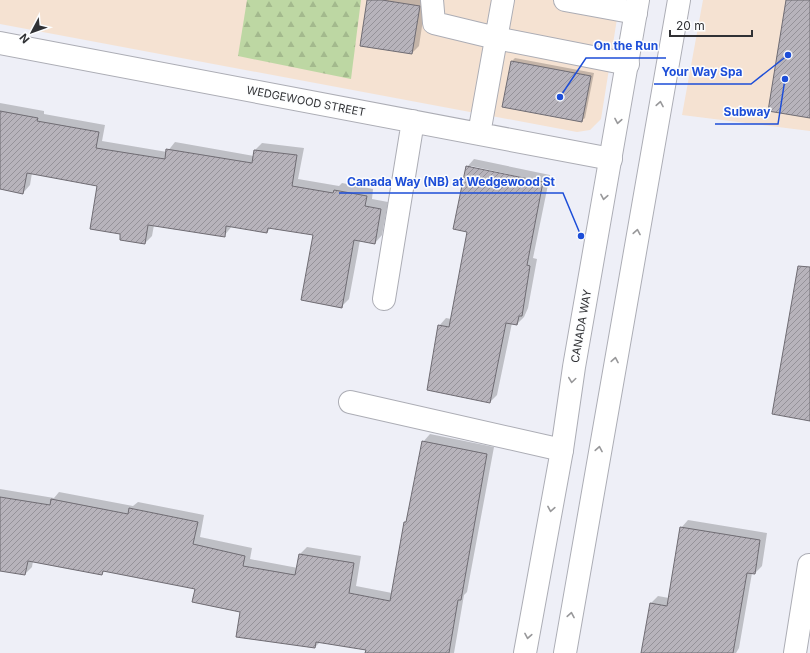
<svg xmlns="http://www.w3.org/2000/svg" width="810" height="653" font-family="Inter,sans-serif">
	<defs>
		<pattern id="forest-firs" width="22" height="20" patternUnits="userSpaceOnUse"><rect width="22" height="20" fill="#bdd7a3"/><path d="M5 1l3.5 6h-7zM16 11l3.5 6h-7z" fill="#a3b98d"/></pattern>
		<pattern id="building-hatch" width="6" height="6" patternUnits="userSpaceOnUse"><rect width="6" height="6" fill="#b7b3bb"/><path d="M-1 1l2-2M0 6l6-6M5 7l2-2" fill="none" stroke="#959299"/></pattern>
	</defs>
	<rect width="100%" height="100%" fill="#eeeff7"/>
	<!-- commercial -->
	<path fill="#f5e2d2" d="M0 0H620L601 119 590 130 577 132 0 24Z
		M703 0H810V131L682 115Z"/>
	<!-- forest -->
	<path fill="url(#forest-firs)" d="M247 0H361L351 79 238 56Z"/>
	<!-- shadow -->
	<path fill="#0003" fill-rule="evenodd" d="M368 0H426L419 46 412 53Z
		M515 58 594 73 585 118 581 121 512 61Z
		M0 103 44 111V114L105 125 102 141 167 152 175 142 254 156 255 150 262 143 304 148 298 179 339 186 342 183 373 189 372 199 388 202 382 235 375 243 360 240 349 299 342 306 314 234 272 227 267 232 232 226 224 236 154 225 152 236 145 243 122 233 98 185 32 173 30 185 23 193 0 188Z
		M474 159 550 175 533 258 537 259 528 308 524 317 517 324 512 323 497 395 490 402 439 326 446 318 451 319 468 231 467 167ZM471 166 548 183V184L471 168Z
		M430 434 494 447 467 592 464 595 454 653H366L367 649 321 641 315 647 196 589 105 570 102 574 33 561 32 567 25 574 0 570V489L54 498 59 492 133 506 138 502 204 515 200 537 252 548 250 559 298 568 300 554 307 547 361 556 356 586 392 593 405 522 408 519 423 442Z
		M688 520 767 533 762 566 755 573H752L739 648 736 653H642L651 603 658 596 669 598 681 528Z"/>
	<!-- building -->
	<path fill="url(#building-hatch)" stroke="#6f6c73" d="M367 0H382L420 6 412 54 360 46Z
		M786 0H810V118L768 111Z
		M511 61 591 76 582 122 502 107Z
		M0 111 38 118 37 121 99 132 96 148 165 159 166 149 252 163 254 150 297 155 292 186 333 193 334 190 367 196 365 206 381 209 375 244 354 240 342 308 301 300 313 235 268 228 267 233 226 226 225 237 148 225 145 244 120 240V234L90 229 97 186 27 173 23 194 0 189Z
		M466 166 543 182 527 265 530 266 522 316H519L517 325 506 323 490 403 427 390 438 325 449 327 467 232 453 229Z
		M798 266 810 267V421L772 414Z
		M422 441 487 454 461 600H458L449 653H365L366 650 316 642 315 648 236 637 240 612 192 602 195 589 103 571 102 575 28 561 25 575 0 571V497L50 505 51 499 128 514 129 508 198 522 193 544 245 556 243 566 295 575 299 554 354 563 349 593 390 601 404 522H406Z
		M680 527 760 540 755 574 747 573 733 653H641L650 603 667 606Z"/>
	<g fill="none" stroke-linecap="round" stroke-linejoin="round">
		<!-- minor casing -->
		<g stroke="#acadb5" stroke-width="24">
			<path id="minor" d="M432 0 434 23 496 38 628 64
				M565 0 636 13
				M0 43 611 159
				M479 134 503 0
				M384 299 413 121
				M350 402 562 450
				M795 653 809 565"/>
		</g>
		<!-- major casing -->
		<g stroke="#acadb5" stroke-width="24">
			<path id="major" d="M525 653 562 450 574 367 638 0
				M565 653 679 0"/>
		</g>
		<!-- minor -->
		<use href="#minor" stroke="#fff" stroke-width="22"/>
		<!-- major -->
		<use href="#major" stroke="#fff" stroke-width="22"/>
	</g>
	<!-- one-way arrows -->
	<defs><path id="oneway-chevron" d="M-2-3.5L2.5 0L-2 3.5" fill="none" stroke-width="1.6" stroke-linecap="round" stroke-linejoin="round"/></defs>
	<g stroke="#98989a">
		<use href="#oneway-chevron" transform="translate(660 104) rotate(-80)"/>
		<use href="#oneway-chevron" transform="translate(618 121) rotate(100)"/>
		<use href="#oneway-chevron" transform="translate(604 197) rotate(100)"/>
		<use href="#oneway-chevron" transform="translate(637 232) rotate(-80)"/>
		<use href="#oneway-chevron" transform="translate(615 360) rotate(-80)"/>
		<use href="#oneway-chevron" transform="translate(572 380) rotate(98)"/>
		<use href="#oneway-chevron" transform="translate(599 449) rotate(-80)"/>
		<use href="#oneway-chevron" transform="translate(551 509) rotate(100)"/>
		<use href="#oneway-chevron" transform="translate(571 615) rotate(-80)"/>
		<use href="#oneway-chevron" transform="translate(528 636) rotate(100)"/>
	</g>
	<g text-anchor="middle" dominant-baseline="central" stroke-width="3" stroke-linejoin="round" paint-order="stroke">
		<!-- street labels -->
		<g font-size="11" fill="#303134" stroke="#fcfdfe">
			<text transform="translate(306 101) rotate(11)">WEDGEWOOD STREET</text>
			<text transform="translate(581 326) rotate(-80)">CANADA WAY</text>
		</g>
	</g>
	<!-- callouts -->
	<path fill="none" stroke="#1d4ed8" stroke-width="1.5" d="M560 97L586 58H666M788 55L751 84H654M785 79L778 124H715M581 236L563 193H339"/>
	<g fill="#1d4ed8" stroke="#fcfdfe" stroke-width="1.5">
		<circle cx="560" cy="97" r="4"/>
		<circle cx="788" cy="55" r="4"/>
		<circle cx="785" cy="79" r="4"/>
		<circle cx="581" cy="236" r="4"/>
	</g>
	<g font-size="12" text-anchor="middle" font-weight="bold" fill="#1d4ed8" stroke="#fcfdfe" stroke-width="3" stroke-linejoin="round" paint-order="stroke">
		<text x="626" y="50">On the Run</text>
		<text x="702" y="76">Your Way Spa</text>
		<text x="747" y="116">Subway</text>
		<text x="451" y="186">Canada Way (NB) at Wedgewood St</text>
	</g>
	<!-- north arrow -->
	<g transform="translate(32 32) rotate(229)" stroke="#fcfdfe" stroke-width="3" paint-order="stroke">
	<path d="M0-3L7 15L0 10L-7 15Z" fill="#303134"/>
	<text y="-6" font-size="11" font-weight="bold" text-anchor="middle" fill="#303134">N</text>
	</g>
	<!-- scale -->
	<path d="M670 30v6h82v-6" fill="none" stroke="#303134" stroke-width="2"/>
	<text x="676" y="30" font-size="12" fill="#303134" stroke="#fcfdfe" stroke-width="3" paint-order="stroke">20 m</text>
</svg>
